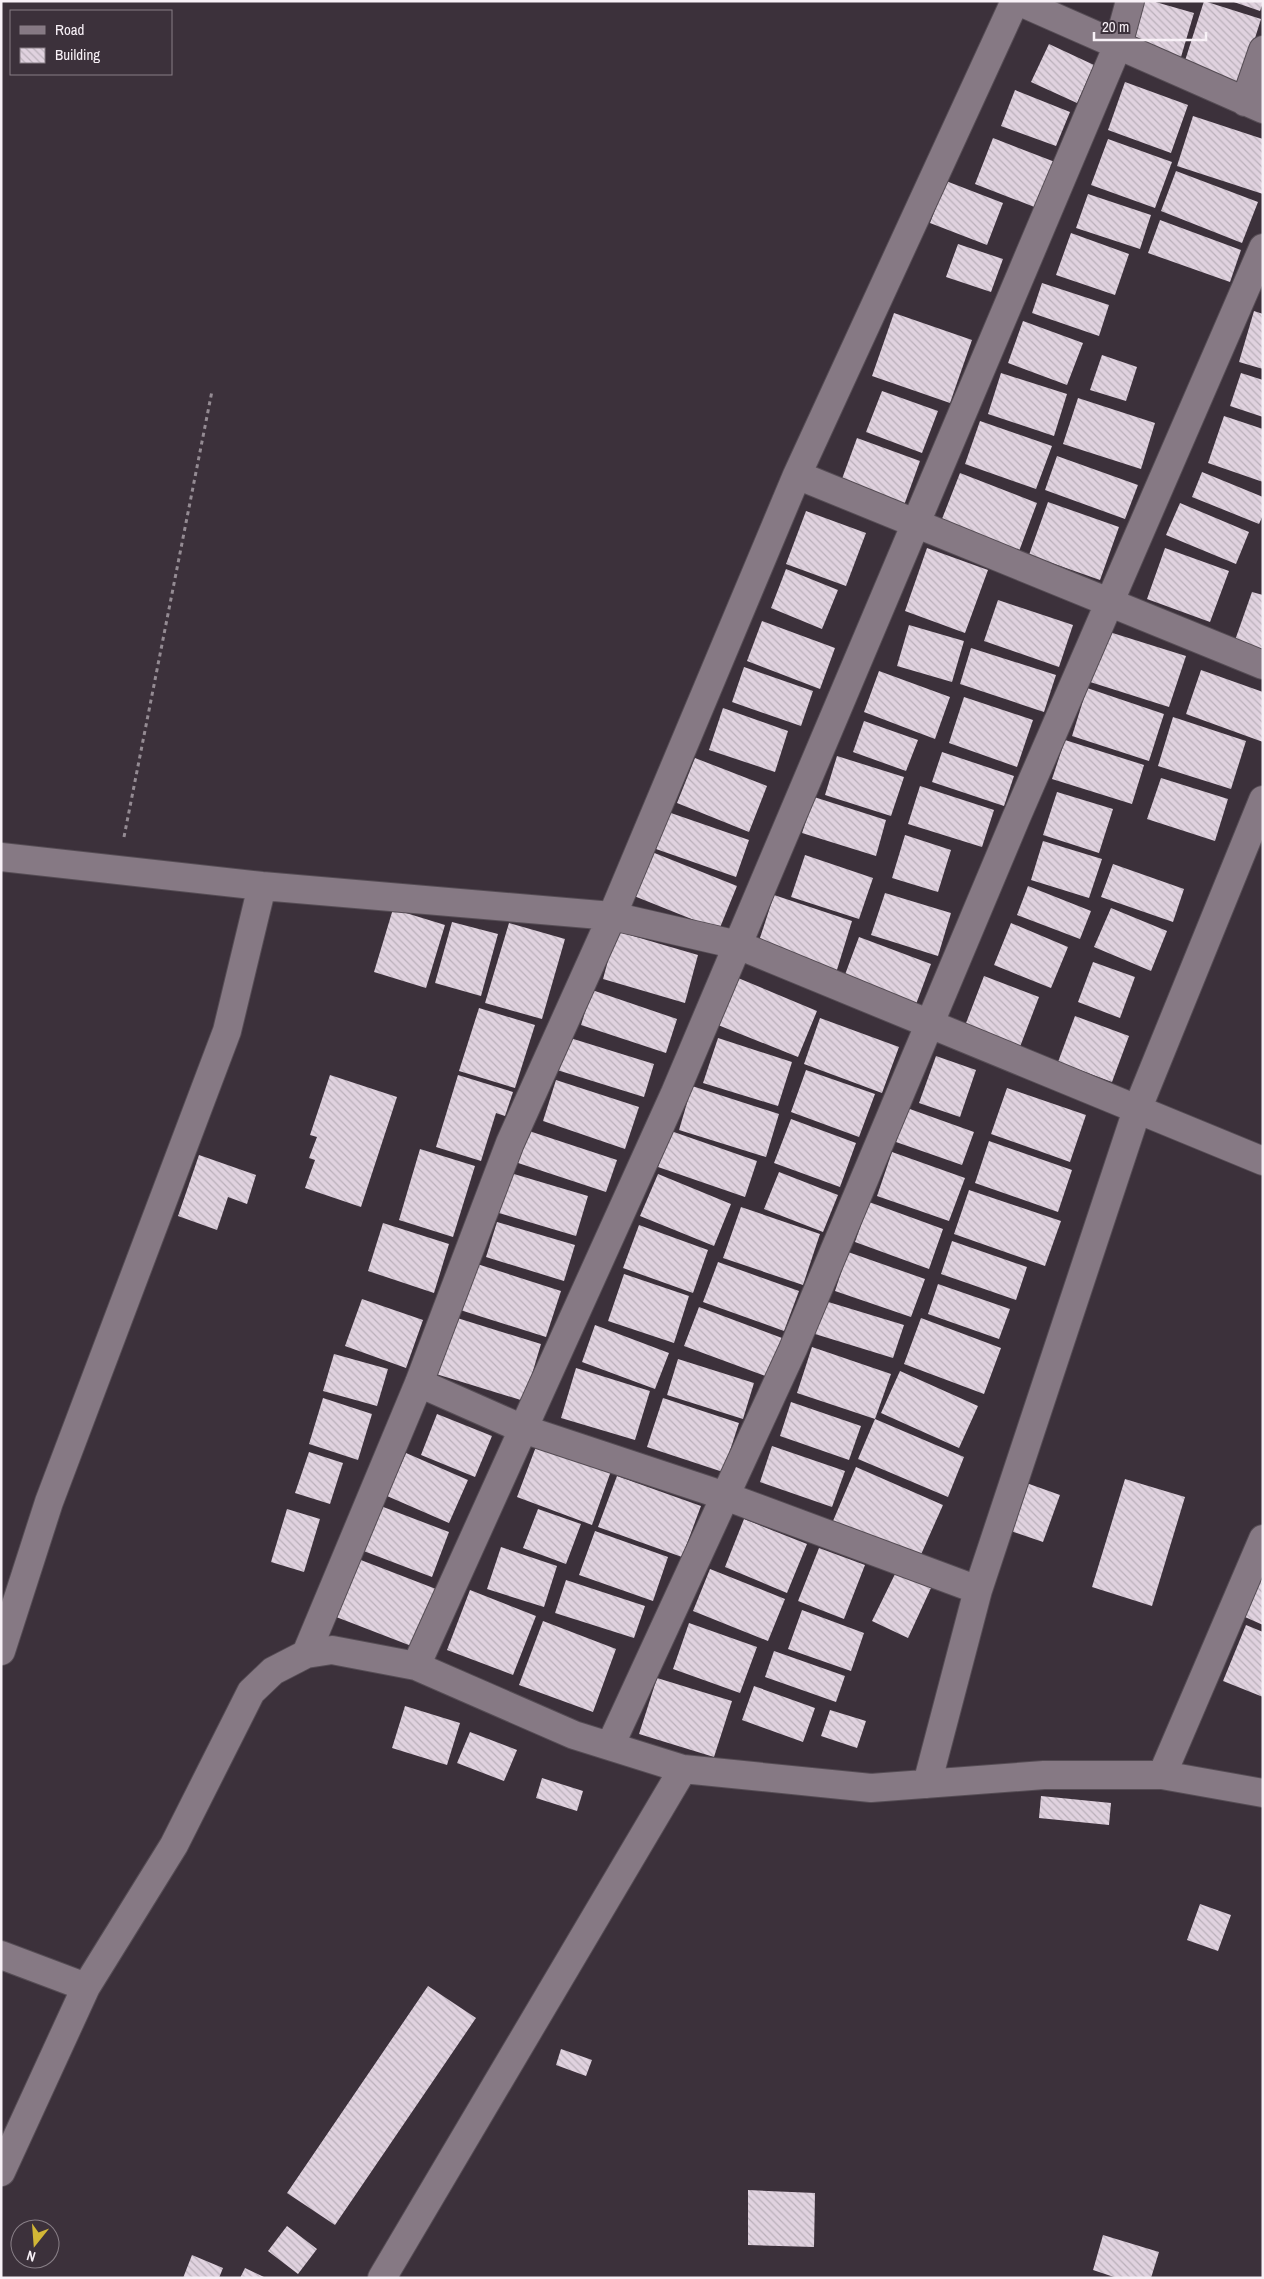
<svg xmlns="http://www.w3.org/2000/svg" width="1264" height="2279" font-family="'Archivo Narrow',sans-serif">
	<defs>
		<pattern id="building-back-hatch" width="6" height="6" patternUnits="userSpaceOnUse" patternTransform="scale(1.25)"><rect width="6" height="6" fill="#e0d2df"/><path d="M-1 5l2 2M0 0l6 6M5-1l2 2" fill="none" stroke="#bab0ba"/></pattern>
	</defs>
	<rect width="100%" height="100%" fill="#3c313b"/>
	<!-- building -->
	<path fill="url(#building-back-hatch)" d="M1140 1H1152L1194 13 1181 57 1128 42Z
		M1204 1 1261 19 1240 86 1183 67Z
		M1231 1H1263V3L1260 11Z
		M1049 44 1094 65 1077 103 1031 82Z
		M1125 82 1188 105 1171 153 1108 130Z
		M1015 90 1070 112 1056 146 1001 126Z
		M1193 116 1263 139V194L1177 166Z
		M993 138 1055 162 1037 208 975 184Z
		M1108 139 1172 162 1155 208 1091 185Z
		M1176 171 1258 202 1242 243 1161 211Z
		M946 181 1003 203 987 245 930 223Z
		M1088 194 1151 215 1140 249 1076 228Z
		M1160 220 1241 250 1230 282 1148 253Z
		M1071 233 1129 254 1115 295 1056 275Z
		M958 244 1003 259 991 292 946 277Z
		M1042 283 1109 305 1099 336 1032 313Z
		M1254 311 1263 314V369L1239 362Z
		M894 313 972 340 950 403 872 376Z
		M1023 321 1083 343 1067 385 1008 363Z
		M1102 355 1137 367 1126 401 1090 390Z
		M1001 373 1067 394 1054 436 988 414Z
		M1241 373 1263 380V417L1230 406Z
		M882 391 938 411 922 453 866 432Z
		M1078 398 1155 423 1141 469 1063 444Z
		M1224 416 1263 429V482L1208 463Z
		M980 421 1052 446 1036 489 965 464Z
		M857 438 920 461 902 511 839 487Z
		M1057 456 1138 485 1125 519 1045 490Z
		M1202 472 1263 497V515L1259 524 1192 497Z
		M960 473 1037 503 1018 554 940 524Z
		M1048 502 1119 527 1100 580 1029 555Z
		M1180 503 1249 532 1236 564 1166 535Z
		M806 511 866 533 846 586 786 564Z
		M927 548 988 570 965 633 905 611Z
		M1165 548 1229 571 1210 622 1147 599Z
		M786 569 838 590 822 629 771 608Z
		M1252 592 1263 595V653L1234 643Z
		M998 600 1073 625 1059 667 984 641Z
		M762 621 835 648 820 689 747 661Z
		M909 625 964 641 952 682 897 666Z
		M1103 630 1186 656 1169 707 1087 681Z
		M971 648 1056 675 1044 712 960 684Z
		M744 667 813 691 801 726 732 702Z
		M1201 670 1263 692V742L1186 714Z
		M879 671 950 697 935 739 864 712Z
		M1087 688 1164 714 1149 761 1072 736Z
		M964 697 1033 720 1017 767 949 743Z
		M723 708 788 731 775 772 709 750Z
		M1173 717 1246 741 1231 789 1158 766Z
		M864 721 918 740 906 771 853 752Z
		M1065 740 1144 765 1132 804 1052 779Z
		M942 752 1014 776 1004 806 932 782Z
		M837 756 904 777 891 816 825 795Z
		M695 758 767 786 749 832 677 803Z
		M1161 778 1228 799 1215 841 1147 819Z
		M920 786 994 810 982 847 908 824Z
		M1057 792 1113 809 1099 853 1043 835Z
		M814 797 886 820 876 856 802 833Z
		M668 812 749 840 736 877 656 849Z
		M905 835 951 850 938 892 892 878Z
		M1043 841 1102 859 1089 898 1031 880Z
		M647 850 737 886 719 930 629 894Z
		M805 855 873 878 859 919 791 897Z
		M1113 864 1184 889 1173 922 1101 897Z
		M1028 886 1091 911 1080 939 1017 915Z
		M885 893 951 913 938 956 871 935Z
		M774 895 852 921 836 973 757 947Z
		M1111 908 1167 931 1151 971 1094 947Z
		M393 909 445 925 426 988 374 972Z
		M452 922 498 934 481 996 435 983Z
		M509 923 565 939 542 1019 485 1003Z
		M1011 923 1068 947 1051 988 994 965Z
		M616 931 698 955 685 1003 603 979Z
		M859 937 931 964 915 1007 843 980Z
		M1093 962 1135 977 1120 1018 1078 1002Z
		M984 976 1039 997 1018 1052 963 1031Z
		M738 978 817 1011 798 1057 718 1025Z
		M592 990 677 1019 666 1053 581 1025Z
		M479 1008 535 1025 515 1088 459 1071Z
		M1075 1016 1129 1036 1112 1082 1058 1062Z
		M820 1018 899 1047 882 1093 804 1064Z
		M567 1037 654 1064 644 1097 557 1070Z
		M718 1038 792 1062 778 1106 703 1083Z
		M936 1056 976 1070 960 1117 919 1103Z
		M806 1070 875 1094 859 1137 791 1112Z
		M330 1075 397 1097 361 1207 305 1188 315 1160 309 1158 317 1137 310 1135Z
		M458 1075 513 1092 505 1116 496 1113 481 1161 436 1147Z
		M556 1080 639 1107 625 1149 543 1121Z
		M692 1086 779 1114 766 1157 679 1130Z
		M1007 1088 1086 1115 1070 1162 991 1134Z
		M907 1108 974 1132 962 1165 896 1142Z
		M791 1119 856 1143 840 1187 774 1163Z
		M526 1130 617 1160 606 1192 515 1162Z
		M671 1131 757 1161 745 1197 658 1167Z
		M989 1141 1072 1170 1058 1212 975 1183Z
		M420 1149 475 1166 453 1237 399 1220Z
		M892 1152 965 1178 949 1221 877 1196Z
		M199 1155 256 1175 247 1204 228 1197 217 1230 178 1216Z
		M504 1171 588 1196 576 1236 492 1211Z
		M779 1172 838 1195 823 1232 764 1209Z
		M658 1174 731 1204 714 1246 640 1216Z
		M969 1190 1061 1221 1045 1266 954 1234Z
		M869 1202 943 1229 929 1269 855 1242Z
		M741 1207 820 1234 803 1285 723 1258Z
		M497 1222 575 1245 564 1281 486 1257Z
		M383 1223 449 1244 434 1293 368 1271Z
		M639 1225 708 1250 693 1293 623 1268Z
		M952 1241 1027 1267 1016 1300 941 1274Z
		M848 1252 925 1279 911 1317 835 1291Z
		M471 1262 561 1291 546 1337 457 1309Z
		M718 1262 799 1291 784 1331 703 1302Z
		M624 1274 689 1296 674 1343 608 1321Z
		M938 1284 1010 1309 999 1339 928 1314Z
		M362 1299 423 1320 406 1368 345 1346Z
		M825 1301 904 1325 893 1358 815 1334Z
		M699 1307 782 1338 768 1377 684 1346Z
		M454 1317 541 1344 524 1401 436 1374Z
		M921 1318 1001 1348 984 1394 904 1364Z
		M595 1325 669 1353 655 1389 582 1362Z
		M812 1347 891 1374 875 1419 797 1393Z
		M334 1354 388 1369 377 1406 323 1391Z
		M678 1359 754 1383 743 1419 667 1395Z
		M576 1368 650 1391 635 1440 561 1418Z
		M900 1371 978 1406 959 1448 881 1413Z
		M323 1398 372 1414 358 1460 309 1444Z
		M663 1398 739 1423 723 1472 647 1447Z
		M791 1402 861 1426 849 1460 780 1436Z
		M437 1414 492 1436 475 1477 421 1455Z
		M875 1419 964 1457 948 1497 858 1459Z
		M537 1444 611 1471 592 1525 517 1497Z
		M772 1446 845 1471 832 1507 760 1482Z
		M309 1452 343 1463 330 1504 295 1493Z
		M406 1453 468 1480 449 1523 387 1496Z
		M856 1467 943 1505 919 1559 833 1521Z
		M617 1476 701 1506 682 1557 598 1527Z
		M1125 1479 1185 1497 1152 1606 1092 1587Z
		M1018 1480 1060 1495 1043 1542 1002 1528Z
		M378 1505 449 1532 432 1577 361 1550Z
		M287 1509 320 1519 304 1572 271 1562Z
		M538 1509 581 1524 566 1564 523 1548Z
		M744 1519 807 1544 787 1593 725 1567Z
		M595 1531 668 1557 653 1601 579 1575Z
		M501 1547 557 1566 544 1607 487 1589Z
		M819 1548 865 1565 844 1619 798 1601Z
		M353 1557 436 1589 414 1647 331 1615Z
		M710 1569 785 1599 768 1641 693 1611Z
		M896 1572 931 1588 908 1638 872 1621Z
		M1263 1574V1625L1245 1617Z
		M566 1580 645 1606 634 1638 555 1613Z
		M470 1590 536 1616 513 1675 447 1650Z
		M802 1610 864 1633 851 1671 788 1649Z
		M543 1621 616 1649 593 1712 519 1685Z
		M689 1623 757 1647 740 1693 673 1669Z
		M1246 1625 1263 1632V1697L1223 1681Z
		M774 1651 845 1676 836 1702 765 1677Z
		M657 1678 732 1701 714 1757 639 1734Z
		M754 1686 815 1708 803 1742 742 1720Z
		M405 1706 460 1723 447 1765 392 1748Z
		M830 1710 866 1721 857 1748 821 1736Z
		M470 1732 517 1750 504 1781 457 1763Z
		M542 1778 583 1791 577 1811 536 1798Z
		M1041 1796 1111 1803 1109 1825 1039 1818Z
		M1200 1904 1231 1915 1218 1951 1187 1940Z
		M428 1986 476 2018 335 2225 287 2193Z
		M561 2049 592 2060 586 2076 556 2065Z
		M748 2190 815 2193 814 2247 748 2245Z
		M287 2226 317 2249 298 2274 268 2251Z
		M1103 2235 1159 2252 1151 2278H1117L1093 2270Z
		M192 2255 223 2268 219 2278H183Z
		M245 2268 266 2278H240Z"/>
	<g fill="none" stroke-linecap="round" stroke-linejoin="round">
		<!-- minor casing -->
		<g stroke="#564d55" stroke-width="30">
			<path id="minor" d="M1015 1 797 475 612 916 738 945 1263 1161
				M1018 1 1263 109
				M1245 102 1263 50
				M797 475 1263 665
				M1 857 262 886 612 916 510 1143 419 1383 306 1654
				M419 1383 523 1429 725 1496 978 1590
				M1 1651 49 1502 227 1031 262 886
				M416 1666 675 1093 1118 45 1130 1
				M610 1746 793 1349 1016 818 1263 248
				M1162 1775 1263 1539
				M927 1784 978 1590 1137 1110 1263 800
				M1 1955 86 1987
				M1 2172 86 1987 174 1845 251 1692 273 1671 306 1654 332 1650 416 1666 574 1735 683 1769 871 1788 1044 1775H1162L1263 1793
				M382 2278 683 1769"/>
		</g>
		<!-- path -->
		<path stroke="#948b93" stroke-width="3" stroke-dasharray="4 4" stroke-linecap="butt" d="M124 837 212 391"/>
		<!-- minor -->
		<use href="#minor" stroke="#867984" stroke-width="28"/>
	</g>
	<!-- border -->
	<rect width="1264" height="2279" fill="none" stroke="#f8f1f7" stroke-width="5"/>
	<!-- legend -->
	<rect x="10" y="10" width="162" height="65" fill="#3c313b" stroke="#877e86"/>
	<rect x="20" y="26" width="25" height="8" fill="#867984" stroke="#877e86"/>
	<text x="55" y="35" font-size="15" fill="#f8f1f7">Road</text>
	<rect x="20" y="48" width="25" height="15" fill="url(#building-back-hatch)" stroke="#877e86"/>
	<text x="55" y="60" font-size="15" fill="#f8f1f7">Building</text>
	<!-- north arrow -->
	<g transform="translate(35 2244) rotate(197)"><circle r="24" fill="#3c313b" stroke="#877e86"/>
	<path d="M0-4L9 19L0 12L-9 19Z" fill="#d2b736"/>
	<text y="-8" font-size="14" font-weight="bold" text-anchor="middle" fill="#f8f1f7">N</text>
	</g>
	<!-- scale -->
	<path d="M1094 32v8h112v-8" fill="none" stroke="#f8f1f7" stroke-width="2.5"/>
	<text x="1102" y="32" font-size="15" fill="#f8f1f7" stroke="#3c313b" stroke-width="4" paint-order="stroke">20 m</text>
</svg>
